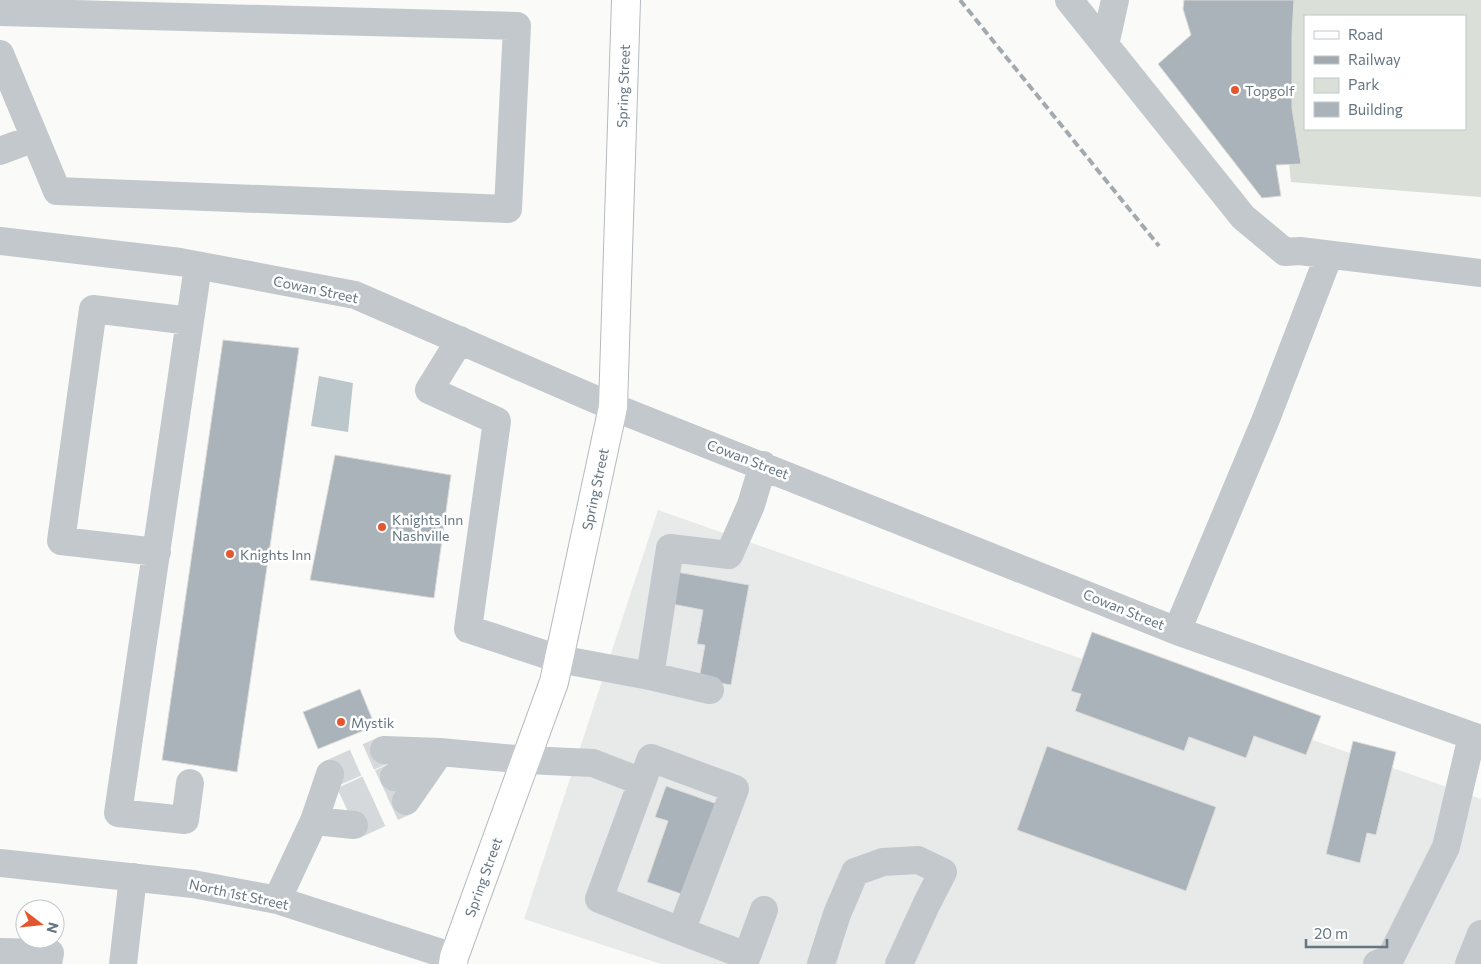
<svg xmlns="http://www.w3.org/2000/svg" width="1481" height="964" font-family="Commissioner,sans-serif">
	<rect width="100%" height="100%" fill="#fafaf8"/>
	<!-- built -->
	<path fill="#e8e9e9" d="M658 510 1481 799V964H661L524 919Z"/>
	<!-- green -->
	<path fill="#dadfd7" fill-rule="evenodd" d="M1293 0H1481V197L1291 182 1284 114ZM1305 16H1465V129H1305Z"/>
	<!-- water -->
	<path fill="#bbc7cb" d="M319 376 353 383 348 432 311 426Z"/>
	<!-- building -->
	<path fill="#aab3b9" stroke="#dcdcda" d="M1184 0H1294L1292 35V108L1301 164 1276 165 1281 196 1262 198 1158 64 1191 35 1183 9Z
		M223 340 299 348 237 772 162 760Z
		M335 455 451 475 434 598 310 580Z
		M677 572 749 585 731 685 699 679 705 645 697 644 703 610 672 604Z
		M1092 632 1321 716 1306 755 1254 736 1246 758 1189 737 1184 751 1075 711 1081 694 1071 691Z
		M360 689 375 726 318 749 303 712Z
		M1353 741 1396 752 1376 835 1367 833 1360 863 1326 854Z
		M1047 746 1216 807 1186 891 1017 830Z
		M666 786 723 806 690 897 647 882 668 821 655 817Z"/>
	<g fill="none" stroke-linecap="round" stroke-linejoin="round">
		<!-- minor-tunnel -->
		<path stroke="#d5d9db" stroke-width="28" stroke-dasharray="28 14" stroke-linecap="butt" d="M330 774 384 750
			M343 801 394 777
			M354 825 406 801"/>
		<!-- major casing -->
		<g stroke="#b5babe" stroke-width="30">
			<path id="major" d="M453 964 454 957 554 682 613 407 626 0"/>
		</g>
		<!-- minor -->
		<path stroke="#c3c8cc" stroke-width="28" d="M1069 0 1243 217 1285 252 1300 251 1481 273
			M0 12 517 26 508 209 57 191 0 54
			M1105 45 1115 0
			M0 151 35 138
			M0 241 180 262 355 295 613 407 1177 631 1481 739
			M460 340 429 390 497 421 468 629 559 659 650 676
			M157 552 61 541 93 309 190 321
			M1177 631 1266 419 1329 255
			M710 690 650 676 670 548 729 555 751 505 763 465
			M384 750 440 752 526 760 593 763 642 782 599 899 681 931 735 789 651 758 642 782
			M394 777 434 755
			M190 783 185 820 118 813 198 266
			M406 801 440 752
			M314 821 354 825
			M0 863 193 884 277 900 454 957
			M277 900 314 821 330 774
			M681 931 747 956 764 910
			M0 952 50 953 48 964
			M123 964 133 877
			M821 964 837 914 855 872 883 862 918 860 943 872 927 903 899 964
			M1377 964 1390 959 1446 847 1472 736
			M1469 964 1481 934"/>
		<!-- major -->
		<use href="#major" stroke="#fff" stroke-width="28"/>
		<!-- rail -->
		<path stroke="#a2aab0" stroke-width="4" stroke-dasharray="8 4" stroke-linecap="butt" d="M960 0 1159 246"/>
	</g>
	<!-- markers -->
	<g fill="#e4572e" stroke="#fff" stroke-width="2">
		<circle cx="1235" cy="90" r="5"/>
		<circle cx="382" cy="527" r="5"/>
		<circle cx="230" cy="554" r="5"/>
		<circle cx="341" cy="722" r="5"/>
	</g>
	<g text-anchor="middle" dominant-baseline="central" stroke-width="5" stroke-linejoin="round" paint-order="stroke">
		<!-- street labels -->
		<g font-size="14" fill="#657683" stroke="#fff">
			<text transform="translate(623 86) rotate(-88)">Spring Street</text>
			<text transform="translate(316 289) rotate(12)">Cowan Street</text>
			<text transform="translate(748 459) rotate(21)">Cowan Street</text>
			<text transform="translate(595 489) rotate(-78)">Spring Street</text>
			<text transform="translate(1124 609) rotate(22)">Cowan Street</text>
			<text transform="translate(483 877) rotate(-70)">Spring Street</text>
			<text transform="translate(239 894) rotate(12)">North 1st Street</text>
		</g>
		<!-- poi labels -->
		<g font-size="14" fill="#657683" stroke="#fff" text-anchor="start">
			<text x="1245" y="90">Topgolf</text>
			<text x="392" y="519">Knights Inn<tspan x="392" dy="16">Nashville</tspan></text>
			<text x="240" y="554">Knights Inn</text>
			<text x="351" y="722">Mystik</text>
		</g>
	</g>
	<!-- legend -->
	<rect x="1304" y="15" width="162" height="115" fill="#ffffff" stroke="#c1c8cd"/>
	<rect x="1314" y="31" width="25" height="8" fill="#ffffff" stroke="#c1c8cd"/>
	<text x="1348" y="40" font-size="15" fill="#657683">Road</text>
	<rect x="1314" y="56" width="25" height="8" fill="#a2aab0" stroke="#c1c8cd"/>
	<text x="1348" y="65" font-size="15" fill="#657683">Railway</text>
	<rect x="1314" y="78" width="25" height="15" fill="#dadfd7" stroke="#c1c8cd"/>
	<text x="1348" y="90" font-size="15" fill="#657683">Park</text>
	<rect x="1314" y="102" width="25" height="15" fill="#aab3b9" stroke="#c1c8cd"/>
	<text x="1348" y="115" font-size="15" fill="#657683">Building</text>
	<!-- north arrow -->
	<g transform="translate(40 924) rotate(106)"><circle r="24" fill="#ffffff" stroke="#c1c8cd"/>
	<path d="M0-4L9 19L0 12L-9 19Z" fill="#e4572e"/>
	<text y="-8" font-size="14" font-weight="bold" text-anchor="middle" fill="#657683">N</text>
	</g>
	<!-- scale -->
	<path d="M1306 939v8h81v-8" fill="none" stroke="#657683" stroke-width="2.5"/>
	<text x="1314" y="939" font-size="15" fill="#657683" stroke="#ffffff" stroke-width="4" paint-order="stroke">20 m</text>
</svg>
